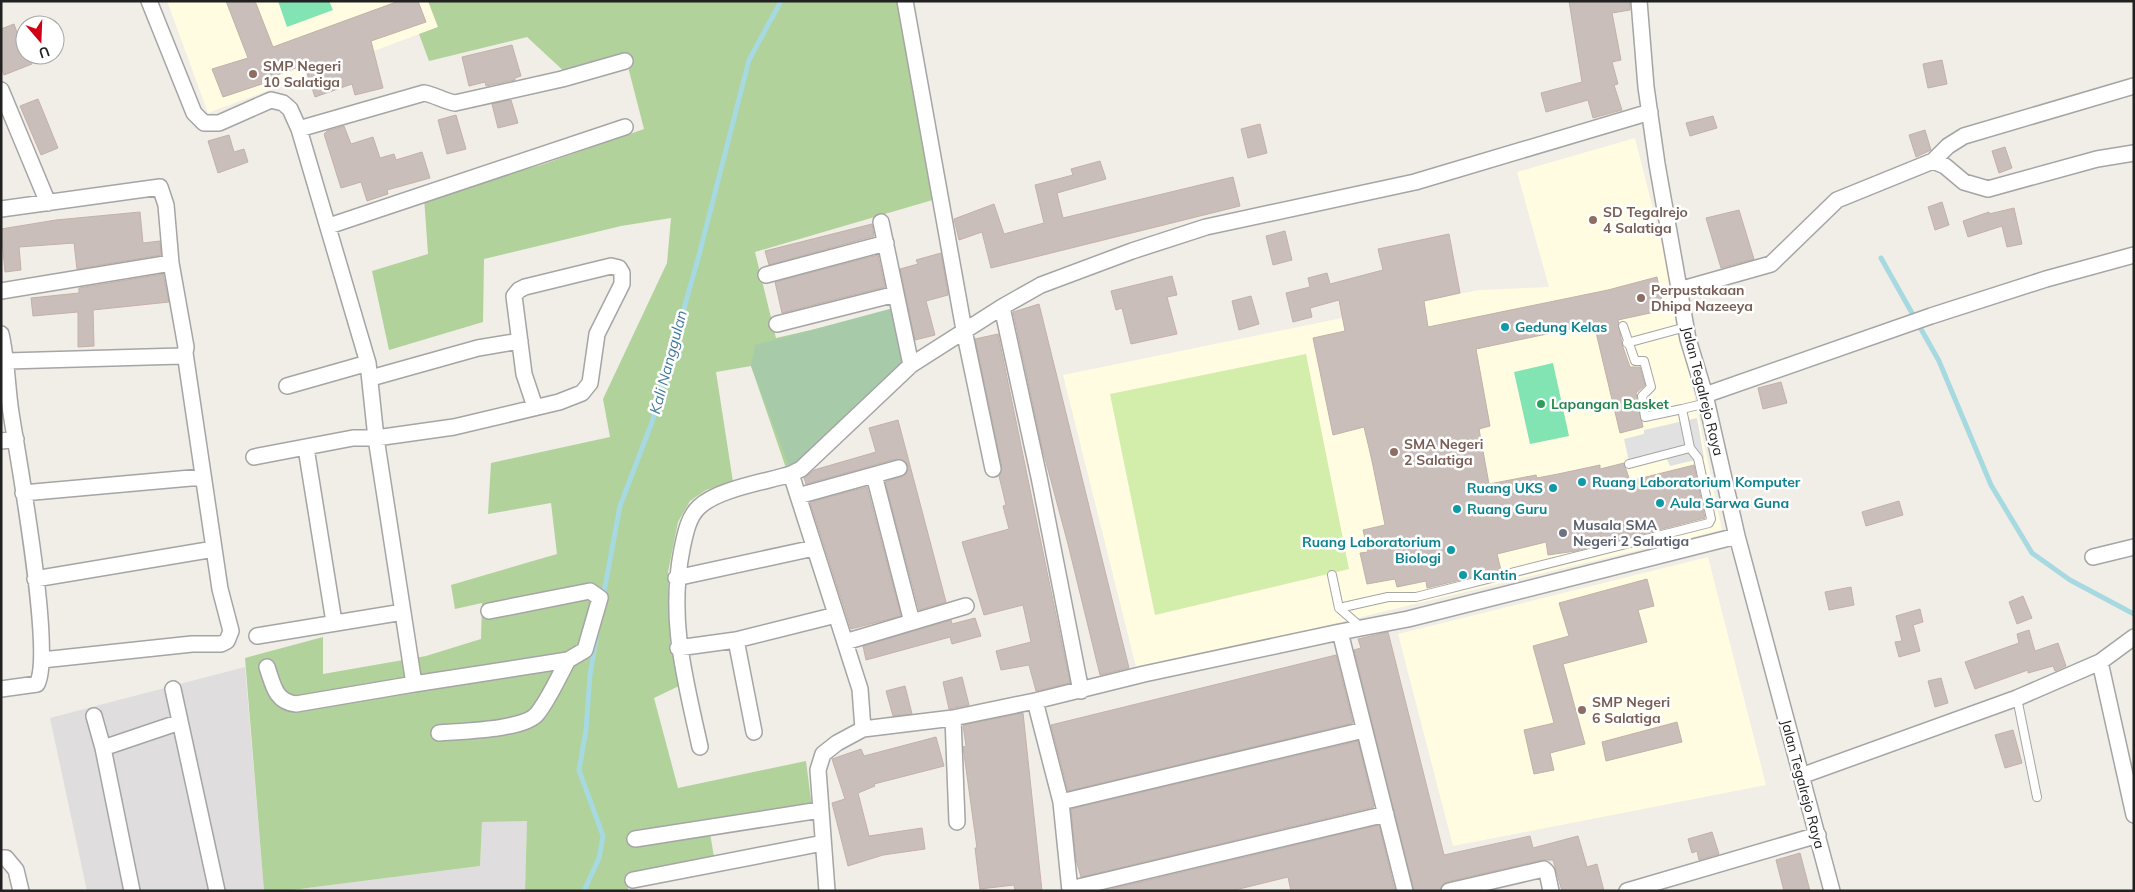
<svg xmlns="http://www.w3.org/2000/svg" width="2135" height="892" font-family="Mulish,sans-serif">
	<rect width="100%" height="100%" fill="#f1ede7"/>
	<!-- residential -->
	<path fill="#dfddde" d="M245 667 264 891H87L50 718Z
		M527 821 525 891H284L480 866 482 822Z"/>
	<!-- education -->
	<path fill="#fffce2" d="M167 1H428L438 27 208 113Z
		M1635 138 1668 269 1722 530 1137 671 1063 375 1479 290 1549 287 1517 172Z
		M1708 557 1766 785 1453 846 1398 634Z"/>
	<!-- grass -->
	<path fill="#d3edab" d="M1306 354 1349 569 1155 615 1110 394Z"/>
	<!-- forest -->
	<path fill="#b1d29a" d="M428 1H900L936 199 755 252 776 338 895 311 788 474 751 366 716 372 733 482 706 490 690 501 678 522 668 572 670 641 679 686 654 698 678 788 806 761 812 808 709 827 715 863 629 880 628 891H525L527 821 482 822 480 866 284 891H264L245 658 323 637V674L426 656 481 639 482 603 455 609 451 585 557 554 551 503 488 514 491 463 610 437 603 399 667 263 671 218 621 226 484 259 483 322 389 350 372 271 428 254 424 197 541 165 644 129 626 59 568 75 527 37 429 61 419 34 438 27Z"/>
	<!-- cemetery -->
	<path fill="#a7cba8" d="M897 307 910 360 790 469 751 366 755 345Z"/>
	<!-- pitch -->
	<path fill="#82e3b3" d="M278 1H329L333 10 287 27Z
		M1553 363 1569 436 1530 444 1514 372Z"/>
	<!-- parking -->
	<path fill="#e1e1e1" d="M1697 418 1704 458 1670 466 1666 457 1630 466 1624 439 1644 434V430Z"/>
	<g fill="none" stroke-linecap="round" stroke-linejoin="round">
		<!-- stream -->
		<path stroke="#a6d9e0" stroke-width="5" d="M1881 258 1939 361 1991 485 2032 553 2070 580 2134 614
			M603 597 620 506 652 422 699 255 749 60 781 1
			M584 891 599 858 603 836 579 770 586 730 590 675 597 633"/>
	</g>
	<!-- building -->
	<path fill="#c9beba" stroke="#c4b1a8" d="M226 1H255L273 47 399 1H418L426 22 371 41 383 88 355 95 352 84 315 97 304 65 261 81 262 84 223 97 212 69 248 58Z
		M1569 1H1630V10L1612 13 1621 60 1612 62 1618 84 1614 85 1622 110 1593 118 1588 100 1546 112 1541 93 1582 82Z
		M14 24 25 55H28L32 64 4 75 1 67V29Z
		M512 45 521 76 515 78V80L486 86 485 82 469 86 462 57Z
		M1942 60 1947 84 1928 88 1923 64Z
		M38 99 58 148 41 155 20 106Z
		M511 100 518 123 498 128 492 104Z
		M456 115 466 149 447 154 438 120Z
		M1713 116 1717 128 1690 136 1686 123Z
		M1260 124 1267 153 1248 158 1241 129Z
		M344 126 351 144 373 137 380 158 394 154 396 160 422 152 430 178 387 190 388 194 367 201 361 182 341 188 324 134 327 131Z
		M1925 130 1931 150 1916 157 1909 135Z
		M229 135 234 152 244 149 248 162 218 173 208 141Z
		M2005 147 2012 168 1999 173 1992 151Z
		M1100 161 1106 179 1057 193 1063 218 1233 177 1240 206 991 268 982 232 959 240 954 219 994 204 1004 234 1044 223 1035 185 1073 175 1071 169Z
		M1942 202 1949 225 1935 230 1928 207Z
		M2014 208 2022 244 2007 247 2002 226 1968 237 1963 221 1989 212V214Z
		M1739 210 1754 259 1721 268 1706 218Z
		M140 212 143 243 160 241 161 255 77 269 74 243 19 247 21 270 5 272 1 229 56 220Z
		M872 224 874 236 769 265 765 251Z
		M1285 231 1292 260 1273 265 1266 236Z
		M1449 234 1460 293 1424 301 1428 327 1608 290 1657 277 1664 310 1618 320 1622 344 1630 367H1640L1645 385 1636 393 1643 427 1620 433 1594 324 1476 349 1490 426 1479 429 1489 484 1536 475 1537 478 1558 474 1600 465V469L1624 463 1630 481 1694 465 1705 518 1576 551 1548 555 1546 542 1497 554 1501 570 1427 588 1426 581 1397 587 1395 579 1367 584 1360 553 1368 552 1363 530 1385 525 1372 461 1364 427 1333 435 1313 338 1345 331 1339 300 1310 308 1312 317 1293 322 1286 293 1310 287 1308 278 1327 273 1330 284 1383 270 1378 249Z
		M941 253 948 295 926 301 935 335 915 340 900 269 918 264 916 260Z
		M878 255 885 287 782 313 775 282Z
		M163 274 169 302 93 310 94 346 78 347V312L33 316 31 298 79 293V288Z
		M1172 276 1177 295 1167 297 1177 334 1131 344 1122 308 1116 310 1111 291Z
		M1251 296 1259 324 1239 330 1232 301Z
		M1039 304 1129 668 1100 675 1068 544 1042 447 1013 312Z
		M998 334 1070 683 1036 691 1029 665 1001 670 996 651 1031 642 1023 605 984 615 962 542 1009 529 1003 506 1006 505 999 476 1002 467 975 339Z
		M1781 382 1787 403 1763 409 1758 388Z
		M898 420 946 602 919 610 885 482 905 475 908 470 906 462 896 459 806 484 804 478 814 470 876 452 869 428Z
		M867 487 901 616 851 629 810 502Z
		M1899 501 1903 515 1866 526 1862 512Z
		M1647 579 1654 606 1638 610 1647 642 1563 664 1585 744 1550 753 1554 770 1534 774 1524 730 1554 723 1533 646 1569 636 1559 603Z
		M1851 587 1854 605 1829 610 1825 592Z
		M2023 596 2032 618 2017 624 2009 602Z
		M1920 609 1923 622 1913 625 1920 651 1899 657 1895 642 1902 641 1896 616Z
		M975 618 981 636 952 644 950 637 866 660 863 646 951 620 952 624Z
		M2029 630 2035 651 2058 643 2066 666 2055 671 2053 666 2028 673V670L1975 689 1965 662 2019 643 2017 634Z
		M1388 632 1444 855 1530 836 1533 848 1578 836 1587 867 1597 864 1604 891H1562L1553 860H1542L1447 882 1442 885 1440 891H1414L1354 650 1361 648 1358 639Z
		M1336 655 1353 723 1068 791 1051 725Z
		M962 677 969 705 949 709 943 682Z
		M1941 678 1948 703 1935 707 1928 681Z
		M905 686 912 714 893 716 886 691Z
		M1023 713 1042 891H1015L1014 885 980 889 975 848H977L964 754 963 747 966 746 963 725Z
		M1677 722 1682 742 1606 761 1602 742Z
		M2013 730 2022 763 2005 768 1995 735Z
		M936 737 944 766 874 784 875 786 858 793 869 836 922 828 925 849 883 855 848 866 832 803 845 799 832 759 861 749 864 756Z
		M1358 741 1374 807 1081 877 1076 860 1071 809Z
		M1379 825 1395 891H1291L1288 877 1231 891H1103Z
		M1712 832 1719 854 1699 860 1697 851 1692 853 1688 839Z
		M1800 853 1810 891H1784L1776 860Z"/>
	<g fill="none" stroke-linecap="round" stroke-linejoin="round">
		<!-- lane casing -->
		<g stroke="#a5a5a5" stroke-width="10">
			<path id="lane" d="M1623 326 1635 361H1644L1651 387 1642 396 1645 417 1682 409
				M1627 343 1686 327
				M1629 464 1690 448
				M1332 575 1339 608 1388 597H1416L1709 523 1711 519 1698 458 1690 448 1682 409 1707 403
				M1339 608 1362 628
				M2017 698 2037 797"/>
		</g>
		<!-- street casing -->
		<g stroke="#a5a5a5" stroke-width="18">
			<path id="street" d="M149 1 194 113 204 123H219L271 100 283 103 290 109 299 129 368 363 376 438 414 684 568 660 585 650 600 598 590 591 489 611
				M905 1 964 330 993 469
				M1639 1 1646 87 1657 164 1688 339 1705 395 1737 536 1832 891
				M1 90 48 203
				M299 129 424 93C435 95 444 101 455 103L562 79 625 61
				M1933 161 1948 146 1964 136 2134 86
				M1 209 160 187 166 205 171 263
				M881 222 911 365
				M329 226 625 127
				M766 275 886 243
				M1679 290 1771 264 1837 200 1933 161 1945 166 1964 182 1988 189 2097 159 2134 153
				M1 291 171 263 186 347 185 353 181 356 7 361
				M1002 307 1039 477 1081 691
				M777 324 896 294
				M1 334C7 360 7 387 11 413 18 458 54 654 37 684L1 689
				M371 378 478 348 520 341
				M287 386 368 363
				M1705 395 1931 316 2046 279 2134 255
				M1 441 16 439
				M306 448 334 622
				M254 457 353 438H376L454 427 559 402 582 393 590 383 597 334 622 284V273L619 268 611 266 525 287 519 290 514 296 524 374 535 407
				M874 475 912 622
				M23 493 202 477
				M798 496 899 468
				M2093 557 2134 547
				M676 578 814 548
				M35 579 214 549
				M1340 632 1405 891
				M257 636 403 612
				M736 640 754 732
				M845 642 966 606
				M678 648 736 640 836 615
				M42 660 192 644H221L227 641 231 631 220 589 185 353
				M2100 662 2134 815
				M267 667C273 684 275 702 296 704L414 684
				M173 689 217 891
				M1035 701 1061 802 1070 891
				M94 716 103 748
				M953 718 957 822
				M863 729 860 689 791 474 801 469 911 365 1002 307 1041 285 1132 251 1206 227 1415 182 1650 112
				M439 733C460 731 524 730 537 714 549 699 558 678 568 660
				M700 747C685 678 668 620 682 549 685 535 688 517 699 507 718 489 765 482 791 474
				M1801 776 2017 698 2100 662 2134 637
				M1061 802 1364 730
				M635 839 820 810
				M1 858H6L16 870 21 891
				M633 880 823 843
				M1070 889 1386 814
				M132 891 103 748 180 722
				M827 891 818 770 823 754 837 743 863 729 953 718 1035 701 1144 674 1340 632 1408 619 1737 536
				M1449 891 1544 869 1547 872 1551 891
				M1627 891 1818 835"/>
		</g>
		<!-- lane -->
		<use href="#lane" stroke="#fff" stroke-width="8"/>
		<!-- street -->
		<use href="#street" stroke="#fff" stroke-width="15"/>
	</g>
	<!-- markers -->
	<g fill="#8d6e63" stroke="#fff" stroke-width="2">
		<circle cx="253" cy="74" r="5"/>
		<circle cx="1593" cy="220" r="5"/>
		<circle cx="1641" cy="298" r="5"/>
		<circle cx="1394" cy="452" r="5"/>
		<circle cx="1582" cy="710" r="5"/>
	</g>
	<g fill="#0f9aa8" stroke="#fff" stroke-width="2">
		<circle cx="1505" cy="327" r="5"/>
		<circle cx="1582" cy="482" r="5"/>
		<circle cx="1553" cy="488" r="5"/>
		<circle cx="1660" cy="503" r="5"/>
		<circle cx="1457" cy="509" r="5"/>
		<circle cx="1451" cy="550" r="5"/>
		<circle cx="1463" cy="575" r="5"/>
	</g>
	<circle fill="#2e9e5b" stroke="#fff" stroke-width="2" cx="1541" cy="404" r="5"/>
	<circle fill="#6b7280" stroke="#fff" stroke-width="2" cx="1563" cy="533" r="5"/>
	<g text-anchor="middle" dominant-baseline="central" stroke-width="5" stroke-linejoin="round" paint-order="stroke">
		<!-- education labels -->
		<g font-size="14" font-weight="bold" fill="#785e54" stroke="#fff" text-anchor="start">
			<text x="263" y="66">SMP Negeri<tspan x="263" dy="16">10 Salatiga</tspan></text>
			<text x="1603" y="212">SD Tegalrejo<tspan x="1603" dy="16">4 Salatiga</tspan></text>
			<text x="1651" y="290">Perpustakaan<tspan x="1651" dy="16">Dhipa Nazeeya</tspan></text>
			<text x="1404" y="444">SMA Negeri<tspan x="1404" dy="16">2 Salatiga</tspan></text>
			<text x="1592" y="702">SMP Negeri<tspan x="1592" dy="16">6 Salatiga</tspan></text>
		</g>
		<!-- culture labels -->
		<g font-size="14" font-weight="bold" fill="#0d838f" stroke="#fff" text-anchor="start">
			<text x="1515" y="327">Gedung Kelas</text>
			<text x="1592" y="482">Ruang Laboratorium Komputer</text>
			<text x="1543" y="488" text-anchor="end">Ruang UKS</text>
			<text x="1670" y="503">Aula Sarwa Guna</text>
			<text x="1467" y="509">Ruang Guru</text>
			<text x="1441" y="542" text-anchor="end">Ruang Laboratorium<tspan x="1441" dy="16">Biologi</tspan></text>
			<text x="1473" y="575">Kantin</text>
		</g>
		<!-- street labels -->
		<g font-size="14" fill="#212121" stroke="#fff">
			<text transform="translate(1703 391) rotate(76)">Jalan Tegalrejo Raya</text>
			<text transform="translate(1803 784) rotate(75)">Jalan Tegalrejo Raya</text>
		</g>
		<!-- leisure labels -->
		<g font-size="14" font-weight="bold" fill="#27864d" stroke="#fff" text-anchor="start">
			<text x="1551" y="404">Lapangan Basket</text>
		</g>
		<!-- worship labels -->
		<g font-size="14" font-weight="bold" fill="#5b616d" stroke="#fff" text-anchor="start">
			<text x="1573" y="525">Musala SMA<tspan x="1573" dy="16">Negeri 2 Salatiga</tspan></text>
		</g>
		<!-- water labels -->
		<g font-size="15" font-style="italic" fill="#40799c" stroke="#fff">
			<text transform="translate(668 362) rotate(-75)">Kali Nanggulan</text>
		</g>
	</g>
	<!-- border -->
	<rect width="2135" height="892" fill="none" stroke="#212121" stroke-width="5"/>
	<!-- north arrow -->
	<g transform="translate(40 40) rotate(161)"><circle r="24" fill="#ffffff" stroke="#a6a6a6"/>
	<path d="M0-4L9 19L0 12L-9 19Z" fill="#d10017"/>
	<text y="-8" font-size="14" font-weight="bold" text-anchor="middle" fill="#212121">U</text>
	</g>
</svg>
